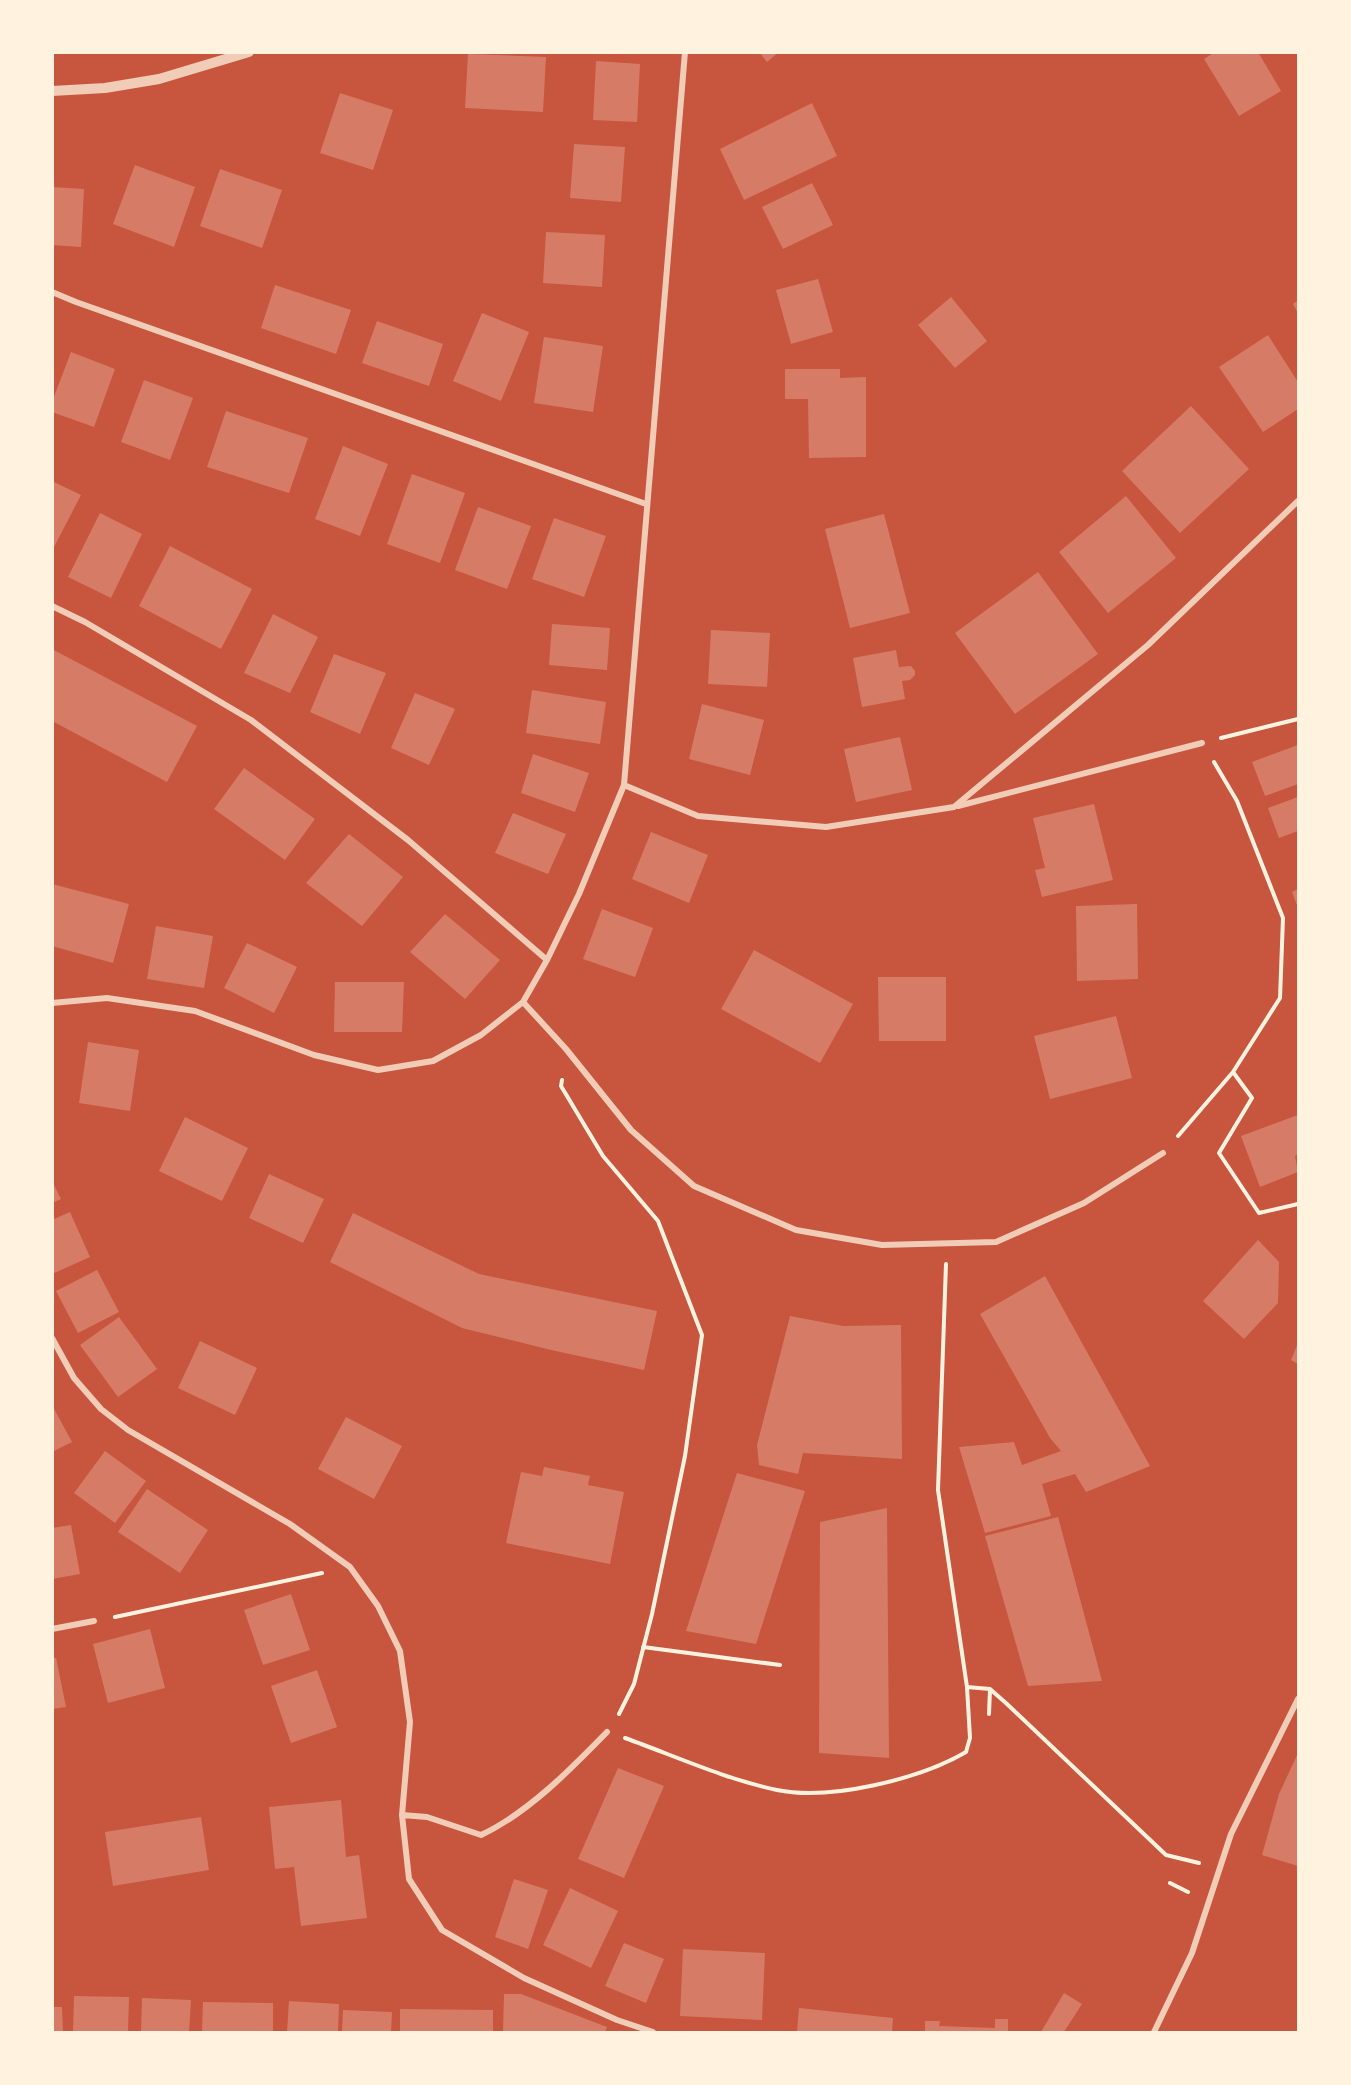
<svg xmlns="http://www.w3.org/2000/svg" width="1351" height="2085" font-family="Poppins,sans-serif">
	<rect width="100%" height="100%" fill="#c8553d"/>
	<!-- building -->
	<path fill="#d67c66" d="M759 52H779L767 62Z
		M1215 52H1258L1281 91 1239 116 1204 59Z
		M468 54 546 57 543 112 465 108Z
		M596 61 640 64 637 122 593 120Z
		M340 93 393 110 373 170 320 153Z
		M812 103 837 156 744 200 720 149Z
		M574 144 625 147 621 202 570 198Z
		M135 165 195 187 174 247 113 224Z
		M220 169 282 190 262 248 200 226Z
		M812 183 833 225 783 249 762 207Z
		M52 187 84 189 81 247 52 245Z
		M546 232 605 235 602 287 543 283Z
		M818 279 833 332 791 344 776 290Z
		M275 285 351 310 336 354 261 328Z
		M951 297 987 341 955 368 918 325Z
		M1298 300V313L1293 304Z
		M482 313 529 332 501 401 453 381Z
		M377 321 443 344 429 386 362 363Z
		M1268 335 1298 382V409L1263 432 1219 367Z
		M544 337 603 346 593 412 534 403Z
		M71 352 115 369 94 427 52 412V402Z
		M785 369H840V378L866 377V457L809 458 808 399H785Z
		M144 380 193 398 170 460 121 442Z
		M1191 406 1249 469 1180 533 1122 471Z
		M226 411 308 438 289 493 207 467Z
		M343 446 388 464 360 536 315 519Z
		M412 474 465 493 440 563 387 544Z
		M52 481 81 495 52 551Z
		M1126 496 1176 558 1108 613 1059 552Z
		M478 507 531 526 507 589 455 570Z
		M100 513 142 534 111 598 68 577Z
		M884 514 910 613 850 628 825 529Z
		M554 518 606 536 584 597 532 579Z
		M170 546 252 589 221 649 139 606Z
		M1038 572 1098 654 1015 714 955 633Z
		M273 614 318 637 290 693 244 673Z
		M552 624 610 628 607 670 549 665Z
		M711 630 770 633 767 687 708 684Z
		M52 649 197 726 167 782 52 721Z
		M896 650 899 667 911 666 915 671V675L910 680 902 681 905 699 862 707 853 658Z
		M334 654 386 673 360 734 310 712Z
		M532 690 606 702 600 744 526 733Z
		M415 693 455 709 429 765 391 748Z
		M702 704 764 720 750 775 689 759Z
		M900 737 912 790 856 802 844 749Z
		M1298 745V784L1265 796 1252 762Z
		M533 754 589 773 575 812 521 793Z
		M244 768 315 819 285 860 214 809Z
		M1298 797V831L1279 838 1268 808Z
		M1094 804 1113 880 1042 897 1035 870 1045 868 1033 818Z
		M513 813 566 834 548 874 495 853Z
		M651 832 708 855 689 903 632 879Z
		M349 834 403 877 362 926 306 883Z
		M52 884 129 904 113 963 52 946Z
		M1298 889V908L1292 892Z
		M1137 904 1138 979 1077 981 1076 906Z
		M602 909 653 928 635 977 583 959Z
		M445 914 500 960 465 999 410 952Z
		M156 926 213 936 204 988 147 979Z
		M247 943 297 967 274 1013 224 988Z
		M754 950 853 1004 820 1063 721 1009Z
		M878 977H946V1041H879Z
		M335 982H404L402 1032H334Z
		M1116 1016 1132 1078 1050 1099 1034 1036Z
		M88 1042 139 1050 130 1111 79 1103Z
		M1298 1115V1154L1295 1156 1298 1172 1260 1187 1241 1136Z
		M185 1117 248 1148 222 1201 159 1171Z
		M269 1174 324 1199 303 1243 249 1218Z
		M52 1181 61 1199 52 1203Z
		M70 1212 90 1257 52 1274V1220Z
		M353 1213 479 1274 657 1311 644 1370 551 1350 462 1328 330 1262Z
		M1258 1240 1279 1262 1278 1303 1244 1339 1203 1301Z
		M97 1270 119 1312 78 1333 56 1291Z
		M1045 1276 1150 1466 1086 1492 1075 1474 1042 1484 1051 1516 985 1533 959 1447 1014 1442 1022 1465 1061 1451 1050 1438 980 1314Z
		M790 1316 843 1326 901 1325 902 1459 803 1453 798 1474 759 1465 757 1445Z
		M119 1317 157 1369 118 1397 80 1345Z
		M200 1341 257 1368 235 1415 178 1388Z
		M1298 1343V1364L1291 1360Z
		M52 1405 72 1442 52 1452Z
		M346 1417 402 1446 374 1499 318 1469Z
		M105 1451 146 1481 115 1523 74 1493Z
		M544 1467 590 1476 588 1485 624 1492 610 1564 506 1543 521 1472 542 1476Z
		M737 1473 805 1491 756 1644 686 1631Z
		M147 1489 208 1530 180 1573 118 1532Z
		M887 1508 889 1758 819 1753 820 1522Z
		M1058 1517 1102 1681 1028 1686 985 1536Z
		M71 1525 80 1574 52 1579V1528Z
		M291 1594 310 1650 263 1665 244 1610Z
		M150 1629 165 1688 108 1703 93 1644Z
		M52 1658H56L66 1707 52 1709Z
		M317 1670 337 1727 291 1743 271 1686Z
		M1298 1753V1866L1262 1855 1279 1794Z
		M618 1768 664 1786 624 1878 578 1859Z
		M341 1800 346 1857 359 1855 367 1918 301 1926 294 1867 275 1869 269 1807Z
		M201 1817 209 1870 113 1886 105 1832Z
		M514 1879 548 1890 528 1949 495 1937Z
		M570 1888 618 1911 591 1968 543 1945Z
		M624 1943 664 1959 646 2003 605 1986Z
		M683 1949 765 1953 762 2020 680 2016Z
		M1064 1993 1082 2004 1064 2032H1041Z
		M504 1994H521L607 2027 605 2032H503Z
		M74 1996 129 1997 128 2032H73Z
		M142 1998 191 2000 189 2032H141Z
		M289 2001 339 2004 338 2032H287Z
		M203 2002 273 2003V2032H202Z
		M52 2007H62L63 2032H52Z
		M799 2008 893 2018 892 2032H797Z
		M400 2009 493 2010V2032H400Z
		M343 2010 392 2012 391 2032H342Z
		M995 2019H1008V2032H925V2021H940L939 2026 995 2028Z"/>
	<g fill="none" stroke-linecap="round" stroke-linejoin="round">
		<!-- path -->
		<path stroke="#fff3e0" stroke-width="4" d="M1221 738 1298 719
			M1233 1072 1252 1098 1219 1153 1259 1213 1298 1204
			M562 1080 561 1086 603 1156 658 1221 702 1335 685 1456 652 1614 634 1684 619 1714
			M1178 1136 1233 1072 1280 998 1283 918 1237 801 1214 762
			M115 1617 322 1573
			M643 1647 780 1665
			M967 1687 990 1689 1007 1704 1166 1855 1199 1863
			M989 1714 990 1690
			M625 1738C675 1756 725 1779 777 1790 830 1801 920 1779 966 1752L970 1738 967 1687 938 1490 946 1264
			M1170 1883 1188 1892"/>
		<!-- minor -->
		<path stroke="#f1ccb7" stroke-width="6" d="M52 292 76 302 646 504
			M52 606 85 622 251 720 408 840 547 960
			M624 785 698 816 826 827 954 807 1148 645 1298 501
			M958 806 1202 743
			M523 1002 566 1049 631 1130 694 1186 796 1230 882 1245 996 1242 1084 1203 1163 1153
			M52 1003 107 998 195 1011 314 1055 378 1070 433 1061 481 1035 523 1002 547 960 579 894 624 785 685 52
			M52 1338 74 1378 101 1409 128 1430 290 1524 350 1567 378 1606 400 1651 410 1722 402 1815 409 1879 442 1930 524 1978 617 2020 653 2032
			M52 1629 94 1621
			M402 1815 427 1817 481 1835C528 1813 571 1769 607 1732
			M1154 2032 1192 1953 1231 1834 1298 1699"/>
		<!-- tertiary -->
		<path stroke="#f1ccb7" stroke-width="10" d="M52 91 105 88 159 79 249 52"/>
	</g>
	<!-- border -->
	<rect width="1351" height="2085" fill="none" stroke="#fff3e0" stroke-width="108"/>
</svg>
